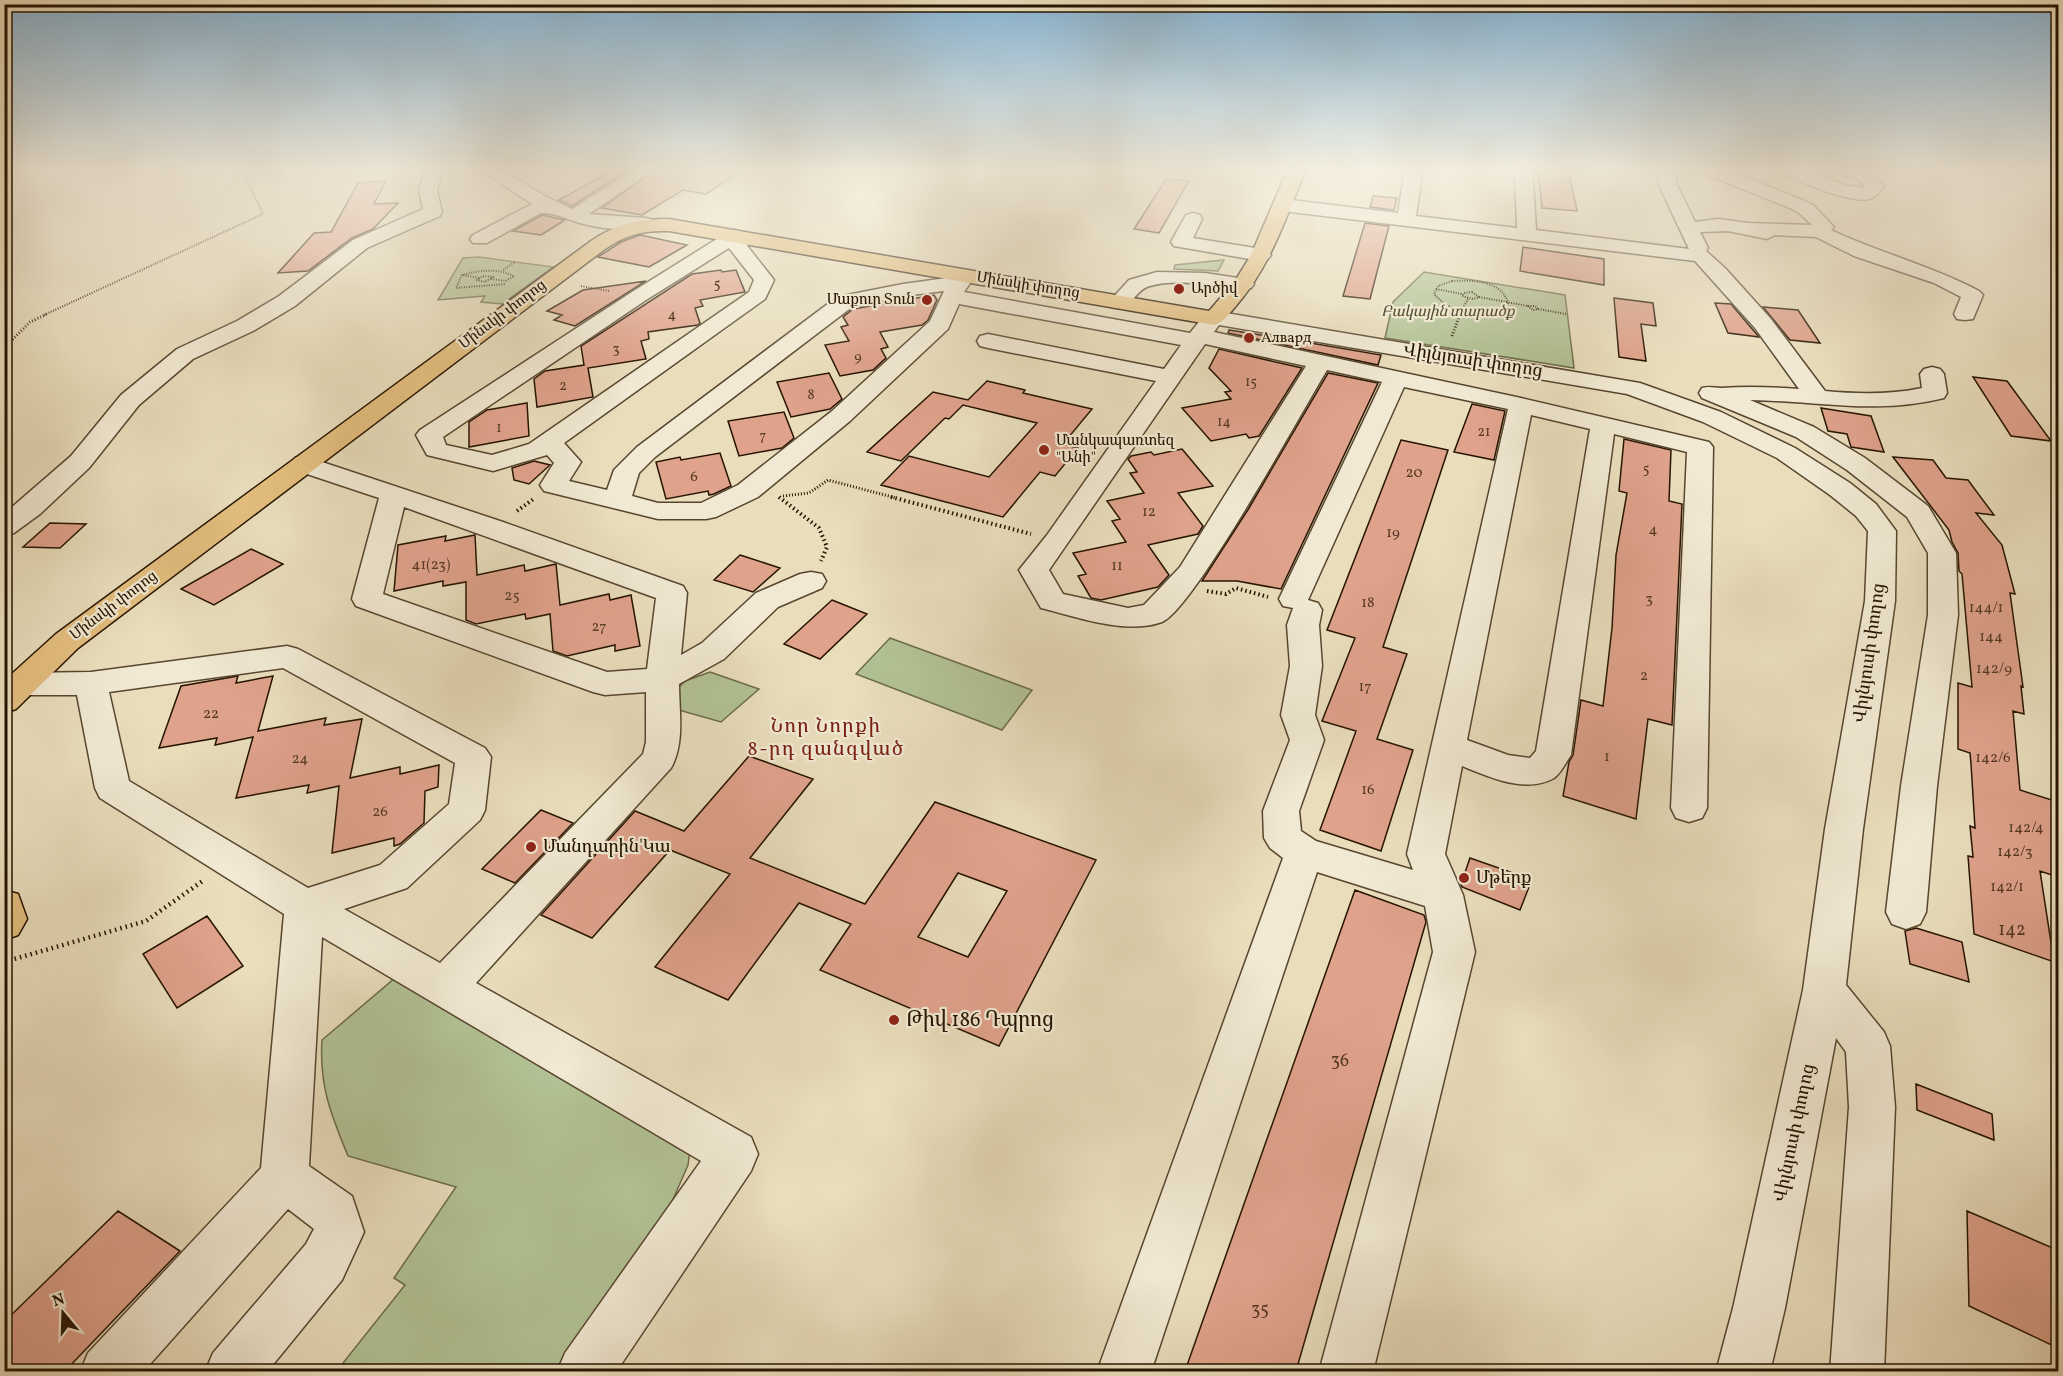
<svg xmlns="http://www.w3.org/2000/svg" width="2063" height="1376" font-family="Vollkorn,'Noto Serif Armenian',serif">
	<rect width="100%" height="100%" fill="#e9ddbc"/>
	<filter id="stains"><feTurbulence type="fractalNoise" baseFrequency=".00333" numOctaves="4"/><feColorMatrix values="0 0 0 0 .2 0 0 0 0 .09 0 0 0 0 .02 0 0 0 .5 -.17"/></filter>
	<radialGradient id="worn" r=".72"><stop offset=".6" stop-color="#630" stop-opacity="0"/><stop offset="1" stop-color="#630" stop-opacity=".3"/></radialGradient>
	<!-- green -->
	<path fill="#b2c294" stroke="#6c6b4a" stroke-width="1.5" d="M479 257 553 267 502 304 481 302 485 296 438 300 463 258Z
		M1224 260 1218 271 1174 269 1175 265Z
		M1424 272 1565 295 1574 368 1385 338 1393 302Z
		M890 638 1032 690 1002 730 856 674Z
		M710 672 759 689 721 722 675 709V691L685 681Z
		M395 978 690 1150 688 1165 664 1220 562 1371 355 1372 343 1363 405 1285 394 1278 456 1187 348 1156C331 1115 319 1085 322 1040Z"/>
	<!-- building -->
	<path fill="#dfa28b" stroke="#261400" stroke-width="1.5" fill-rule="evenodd" d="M615 169H630L572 206 559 200Z
		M657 169H744L706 194 683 190 642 215 602 208Z
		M1538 169H1568L1577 211 1542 208Z
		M1166 179 1189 181 1159 233 1134 229Z
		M386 181 374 204 398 203 373 229 352 238 308 271 278 273 314 233 331 232 358 183Z
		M1373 196 1397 198 1394 210 1370 207Z
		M542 215 565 220 541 235 513 231Z
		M1365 223 1389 226 1370 299 1343 296Z
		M640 235 687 245 649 267 598 257 621 242Z
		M1523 247 1604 259V285L1520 271Z
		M721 270 722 272 736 270 745 292 700 300 703 306 695 308 700 323 698 325 648 332 649 339 641 341 646 359 588 368 593 397 537 407 534 379 545 371 584 365 581 346 692 274Z
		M646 281 575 326 554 320 562 315 547 311 583 290Z
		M934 295 937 300 928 320 922 325 880 332 888 347 881 349 886 358 873 370 840 376 825 345 849 341 841 327 848 325 843 317 853 309Z
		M1614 298 1653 303 1656 326 1641 324 1646 361 1619 357Z
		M1715 303 1731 304 1759 337 1728 333Z
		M1763 307 1798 310 1820 343 1790 340Z
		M1229 330 1287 339 1381 355 1378 365 1228 333Z
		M1219 349 1302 368 1259 436 1249 438 1246 434 1211 441 1182 408 1231 399 1225 392 1231 391 1209 368Z
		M829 373 842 399 830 409 791 417 777 382Z
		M1328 373 1378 383 1281 589 1237 581H1202L1249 508Z
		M1973 377 2007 381 2051 441 2011 436Z
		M987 381 1025 390 1023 393 1092 409 1063 444 1078 448 1055 476 1040 472 1003 517 881 485 909 456 989 477 1037 423 963 405 949 419 945 418 901 461 867 452 933 392 968 400Z
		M527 403 529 436 469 447V422L487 410Z
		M1472 404 1505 411 1494 460 1454 452Z
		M1821 408 1871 416 1884 452 1851 447 1847 434 1828 431Z
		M784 412 794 438 782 448 739 456 728 421Z
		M1624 439 1671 450 1669 501 1682 504 1672 725 1648 719 1636 819 1563 796 1569 762 1573 755 1581 700 1603 706 1612 628 1616 555 1627 493 1619 491Z
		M1401 440 1448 450 1383 647 1407 654 1377 739 1413 750 1381 851 1320 830 1356 731 1322 721 1355 638 1327 630Z
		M1182 449 1213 486 1178 493 1203 526 1198 534 1148 545 1169 575 1158 587 1101 600 1091 598 1078 576 1086 574 1073 553 1126 542 1112 521 1120 519 1107 501 1144 493 1130 473 1137 472 1128 459 1131 456 1151 452 1154 455Z
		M720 453 731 486 714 494 709 495 708 491 666 499 656 462 680 457 681 460Z
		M1893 457 1933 460 1946 478 1968 480 1994 515 1976 513 2002 545 2015 594 2010 593 2023 687 2021 686 2024 714 2013 711 2020 790 2058 802V877L2040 871 2054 962 1974 934 1968 856 1973 857 1970 826 1975 828 1971 764 1970 753 1958 749V683L1972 687 1962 574 1959 571 1958 553 1952 542 1949 530Z
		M534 461 550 465 529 484 514 480 512 468Z
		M50 523 86 524 60 548 23 547Z
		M475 535 477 575 524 565 525 571 556 564 560 605 609 594 610 600 631 595 640 646 615 651V645L567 656 553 651 550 614 526 619 525 614 476 624 466 620V582L443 586V581L394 591 398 545 446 536 445 541Z
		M251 549 283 564 214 605 181 589Z
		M740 555 780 568 753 592 714 580Z
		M832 600 867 614 820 659 784 644Z
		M238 676 236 683 273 676 258 731 326 718 324 725 362 719 350 778 400 767V774L439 765 438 787 425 791 424 823 400 844 394 846V838L332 853 339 786 307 793 309 785 236 798 253 737 215 745 217 738 159 748 181 686Z
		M749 756 813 779 750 858 865 904 935 802 1096 860 999 1046 820 970 851 924 799 903 728 1000 655 967 730 874 670 850 592 938 541 915 635 811 684 831ZM958 873 1007 891 968 957 918 937Z
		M541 810 573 823 515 883 482 869Z
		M1470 858 1516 874V881L1529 887 1520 910 1462 887 1461 884Z
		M1355 890 1424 915 1426 922 1296 1371H1185Z
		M207 916 243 966 177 1008 143 954Z
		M1916 928 1962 942 1969 982 1910 964 1905 931Z
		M1916 1084 1992 1114 1994 1140 1917 1110Z
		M118 1211 180 1251 65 1371H4V1322Z
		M1967 1211 2055 1249 2058 1280V1348L1969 1306Z"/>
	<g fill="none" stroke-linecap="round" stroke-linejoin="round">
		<!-- minor casing -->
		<g stroke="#57462f" stroke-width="3">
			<path id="minor" d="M425 169H443L437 190 442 212 440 216 367 248 295 306 253 331 193 359 139 405 89 468 40 514 14 533 4 535V514L71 456 121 395 177 349 237 321 279 296 353 240 423 209 419 190Z
				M480 169H500L543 195 572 209 635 169H655L589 214 646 218 653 220 655 224 653 228 646 230C627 229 607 230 588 225 572 222 556 212 541 213L487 243H473L470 239 473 235 532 204Z
				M1405 169H1423L1416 216 1517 228 1515 179 1518 169H1536L1533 179 1536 230 1689 249 1659 185 1657 169H1675L1677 185 1695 222 1718 219 1748 223 1812 225 1799 213 1790 208 1703 173 1701 169H1725L1802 200 1813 205 1834 227 1831 230C1880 253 1932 266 1979 291L1983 295 1973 319 1965 320 1957 319 1954 314 1961 297 1934 283 1854 256 1816 237 1775 235 1767 239 1728 231 1700 232 1708 248 1706 251 1725 268 1771 319 1825 391C1857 394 1890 395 1922 388L1920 374 1924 369 1932 367 1940 369 1944 374 1947 393 1944 398C1874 415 1819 401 1750 400L1814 427 1865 458 1928 506 1956 553 1958 615 1937 786 1926 912 1920 924 1906 929 1892 924 1886 912 1901 786 1928 615V553L1907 517 1847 470 1796 437 1702 398 1699 393 1702 388C1710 386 1715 388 1721 388 1747 386 1773 387 1799 389L1755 328 1695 261 1283 211 1277 209 1274 205 1277 201 1283 199 1398 213Z
				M1777 169H1801L1844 185 1863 188 1865 186 1856 178 1835 173 1833 169H1864L1868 170 1884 186C1880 191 1876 197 1870 199 1850 204 1799 181 1779 173Z
				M1193 213 1200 215 1202 219 1193 238 1261 249 1268 251 1271 255 1268 259 1261 261 1174 246 1171 242 1186 215Z
				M735 230 742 232 748 247 774 280 765 299 564 443 581 462 569 481 607 490 614 470 637 447 837 297 903 284 954 277 958 272 965 270 972 272 975 276 964 292 1190 333 1206 313 1214 311 1640 383 1721 412 1795 448 1850 483 1876 504 1896 531 1895 601 1863 829 1846 985 1884 1032 1890 1046 1895 1107 1884 1372H1830L1849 1107 1846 1052 1836 1038 1785 1308 1770 1372H1716L1733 1308 1803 990 1825 829 1865 601 1868 531 1856 516 1830 495 1777 458 1703 422 1627 394 1219 325 1214 332 1521 398 1709 442 1713 447 1707 808 1702 818 1689 822 1676 818 1671 808 1687 452 1614 434 1571 755C1566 762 1561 773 1554 778 1526 794 1489 777 1462 766L1445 854 1463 895 1475 952 1373 1372H1319L1433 952 1425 906 1317 872 1151 1372H1097L1283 858 1270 848 1264 838 1263 811 1290 740 1281 715 1290 666 1287 625 1293 608 1283 606 1279 599 1382 382 1327 370C1303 410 1193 610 1162 622 1126 635 1077 617 1041 608L1019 570 1047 535 1156 381 988 348 980 346 977 341 980 336 988 334 1164 369 1181 345 959 304 948 329 850 421 758 497 716 517 706 519H658L544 491 540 485 554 463 547 455 493 471 427 455 416 435 420 430 632 292 728 232ZM729 248 754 280 749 292 529 444 492 455 446 445 443 437 646 300ZM944 291 930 321 832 411 738 485 701 503H658L632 496 639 473 655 457 852 307 903 296ZM1205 344 1306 366 1180 567 1144 605 1128 608 1063 594 1049 570ZM1404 387 1508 409 1407 854 1413 870 1316 841 1301 831 1299 811 1324 740 1315 715 1322 666 1319 625 1322 610 1318 603 1308 600ZM1531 415 1590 429 1536 751 1530 758 1508 755 1467 740Z
				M1157 272 1205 273 1251 280 1254 284 1251 288 1244 290C1216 286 1179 278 1150 286 1133 290 1133 312 1112 307L1109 302 1129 280Z
				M304 456 503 522 683 586 687 593 681 655 702 643 756 593 800 574 811 572 822 574 826 581 822 588 778 607 724 659 679 684C679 712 685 743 671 768L476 983 751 1137 758 1154 751 1171 616 1372H557L565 1353 701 1161 322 937 309 1166 352 1196 364 1232 342 1280 267 1372H205L213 1353 306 1244 314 1229 288 1209 143 1372H80L88 1353 261 1168 284 914 100 798 95 788 77 695H21L9 692 5 684 9 676 21 673 91 672 287 646 298 649 485 748 491 757 485 810 480 820 407 888 344 909 440 963 643 754 646 742V692L605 695 593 692 356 606 352 599 379 498 295 470 291 464 295 458ZM404 507 656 598 647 669 607 672 383 594ZM283 668 455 763 449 804 380 865 308 888 129 781 109 692Z"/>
		</g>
		<!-- major casing -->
		<g stroke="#261400" stroke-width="3">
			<path id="major" d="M1288 169H1306C1286 218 1270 267 1235 307 1228 315 1224 322 1214 325L669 231C644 230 625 235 605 249L78 648 16 709 4 713V681L56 634 591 241C615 224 640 219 669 219L1209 311 1235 281 1251 255Z
				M4 890 18 894 27 919 18 935 4 940Z"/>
		</g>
		<!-- path-far3 -->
		<path stroke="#261400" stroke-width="2" stroke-dasharray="1 1.5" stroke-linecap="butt" d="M503 270 515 262
			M463 275 479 278
			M483 276 493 277 485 282 477 280Z
			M491 279 506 281 514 276C496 268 481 270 462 275L456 288 506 284
			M1452 281C1472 280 1502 280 1508 303 1486 321 1452 315 1434 294L1438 286Z
			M581 286 609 291
			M1436 289 1462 294
			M1472 292 1479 297 1473 299 1462 296 1464 293Z
			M1479 297 1528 306
			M1528 306H1535L1538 309 1533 310Z
			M1538 309 1566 314
			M44 315 263 214 243 172
			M1459 315 1468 299"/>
		<!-- path-far2 -->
		<path stroke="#261400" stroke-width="3" stroke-dasharray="1 2" stroke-linecap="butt" d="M1452 336 1460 314
			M4 348 30 322 47 314
			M783 496 809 493 828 480 896 498"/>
		<!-- path-far1 -->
		<path stroke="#261400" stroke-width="4" stroke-dasharray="1.5 3" stroke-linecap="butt" d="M779 497 819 528 827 547 821 561
			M891 497 1031 534
			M517 511 535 498
			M1207 591 1226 594 1236 588 1268 597"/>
		<!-- path -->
		<path stroke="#261400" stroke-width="4.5" stroke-dasharray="1.5 4" stroke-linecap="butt" d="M4 962 146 921 204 880"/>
		<!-- minor -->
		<use href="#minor" fill="#f1e9d3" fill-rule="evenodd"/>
		<!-- major -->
		<use href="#major" fill="#e4be7e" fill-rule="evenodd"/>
	</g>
	<!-- sky -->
	<linearGradient id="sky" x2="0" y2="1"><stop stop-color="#89b6d6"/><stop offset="0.47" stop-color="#f5f0e1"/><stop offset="1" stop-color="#f5f0e1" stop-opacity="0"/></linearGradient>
	<rect width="2063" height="362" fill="url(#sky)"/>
	<!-- markers -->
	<g fill="#8f2418" stroke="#f1e9d3" stroke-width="2">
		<circle cx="1179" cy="289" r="6"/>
		<circle cx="927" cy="300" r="6"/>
		<circle cx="1249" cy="338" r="6"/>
		<circle cx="1044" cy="450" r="6"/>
		<circle cx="531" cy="847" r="6"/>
		<circle cx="1464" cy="878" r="6"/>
		<circle cx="894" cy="1020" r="6"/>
	</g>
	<g text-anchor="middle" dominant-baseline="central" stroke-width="4.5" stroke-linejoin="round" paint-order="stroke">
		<!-- far-number labels -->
		<g font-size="14" fill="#543823">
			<text x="717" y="284">5</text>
			<text x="672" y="315">4</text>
			<text x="616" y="349">3</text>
			<text x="858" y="357">9</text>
			<text x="1251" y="382">15</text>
			<text x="563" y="386">2</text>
			<text x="811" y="395">8</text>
			<text x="1224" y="422">14</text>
			<text x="499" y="428">1</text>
			<text x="1484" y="432">21</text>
			<text x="763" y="436">7</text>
			<text x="1646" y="469">5</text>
		</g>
		<!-- far-street labels -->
		<g font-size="15" fill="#261400" stroke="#f1e9d3">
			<text transform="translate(1028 286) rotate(9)">Մինսկի փողոց</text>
			<text transform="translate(503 315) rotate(-37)">Մինսկի փողոց</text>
			<text transform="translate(114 606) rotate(-37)">Մինսկի փողոց</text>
		</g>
		<!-- far-poi labels -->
		<g font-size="15" fill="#261400" stroke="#f1e9d3" text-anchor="start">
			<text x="1191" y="289">Արծիվ</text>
			<text x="915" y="300" text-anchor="end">Մաքուր Տուն</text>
			<text x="1261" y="338">Алвард</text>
			<text x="1056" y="441">Մանկապառտեզ<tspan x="1056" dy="17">"Անի"</tspan></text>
		</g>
		<!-- far-park labels -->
		<g font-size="15" font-style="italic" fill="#575134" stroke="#f1e9d3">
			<text x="1448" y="312">Բակային տարածք</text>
		</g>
		<!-- number labels -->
		<g font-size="15" fill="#543823">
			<text x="1414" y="473">20</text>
			<text x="694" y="477">6</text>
			<text x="1149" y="512">12</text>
			<text x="1653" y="530">4</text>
			<text x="1393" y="533">19</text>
			<text x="431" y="565">41(23)</text>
			<text x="1117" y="566">11</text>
			<text x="512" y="596">25</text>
			<text x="1649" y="599">3</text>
			<text x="1368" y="603">18</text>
			<text x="1986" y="608">144/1</text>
			<text x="599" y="627">27</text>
			<text x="1991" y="637">144</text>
			<text x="1994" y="669">142/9</text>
			<text x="1644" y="676">2</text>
			<text x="1365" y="687">17</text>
			<text x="211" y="714">22</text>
			<text x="1607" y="757">1</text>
			<text x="1993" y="758">142/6</text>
			<text x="300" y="759">24</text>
			<text x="1368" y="790">16</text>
			<text x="380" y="812">26</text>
			<text x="2026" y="828">142/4</text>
			<text x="2015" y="852">142/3</text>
			<text x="2007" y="887">142/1</text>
		</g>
		<!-- street labels -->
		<g font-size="18" fill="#261400" stroke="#f1e9d3">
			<text transform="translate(1473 361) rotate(9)">Վիլնյուսի փողոց</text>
			<text transform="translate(1870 653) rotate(-82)">Վիլնյուսի փողոց</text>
			<text transform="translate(1795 1133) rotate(-78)">Վիլնյուսի փողոց</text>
		</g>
		<!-- poi labels -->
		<g font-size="18" fill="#261400" stroke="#f1e9d3" text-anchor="start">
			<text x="543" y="847">Մանդարին'Կա</text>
			<text x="1476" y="878">Մթերք</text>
		</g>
		<!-- near-number labels -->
		<g font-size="18" fill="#543823">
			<text x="2012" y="930">142</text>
			<text x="1340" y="1061">36</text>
			<text x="1260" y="1310">35</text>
		</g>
		<!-- neighbourhood labels -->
		<g font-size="20" letter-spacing="1.5" fill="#7a1f14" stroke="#f1e9d3">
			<text x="826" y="727">Նոր Նորքի<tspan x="826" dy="23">8-րդ զանգված</tspan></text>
		</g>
		<!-- near-poi labels -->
		<g font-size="21" fill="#261400" stroke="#f1e9d3" text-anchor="start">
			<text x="906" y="1020">Թիվ 186 Դպրոց</text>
		</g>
	</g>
	<!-- margin -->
	<rect width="2063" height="1376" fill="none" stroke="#e9ddbc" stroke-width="24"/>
	<rect x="6" y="6" width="2051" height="1364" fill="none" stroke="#261400" stroke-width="3"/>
	<rect x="12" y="12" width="2039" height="1352" fill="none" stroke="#261400" stroke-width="1.5"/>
	<!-- north arrow -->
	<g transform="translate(63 1313) rotate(341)" stroke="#f1e9d3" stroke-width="4.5" paint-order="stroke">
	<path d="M0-4.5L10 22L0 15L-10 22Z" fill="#261400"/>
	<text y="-9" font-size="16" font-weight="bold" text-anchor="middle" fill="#261400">N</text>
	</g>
	<rect width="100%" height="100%" filter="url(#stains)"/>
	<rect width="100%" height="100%" fill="url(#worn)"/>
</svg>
